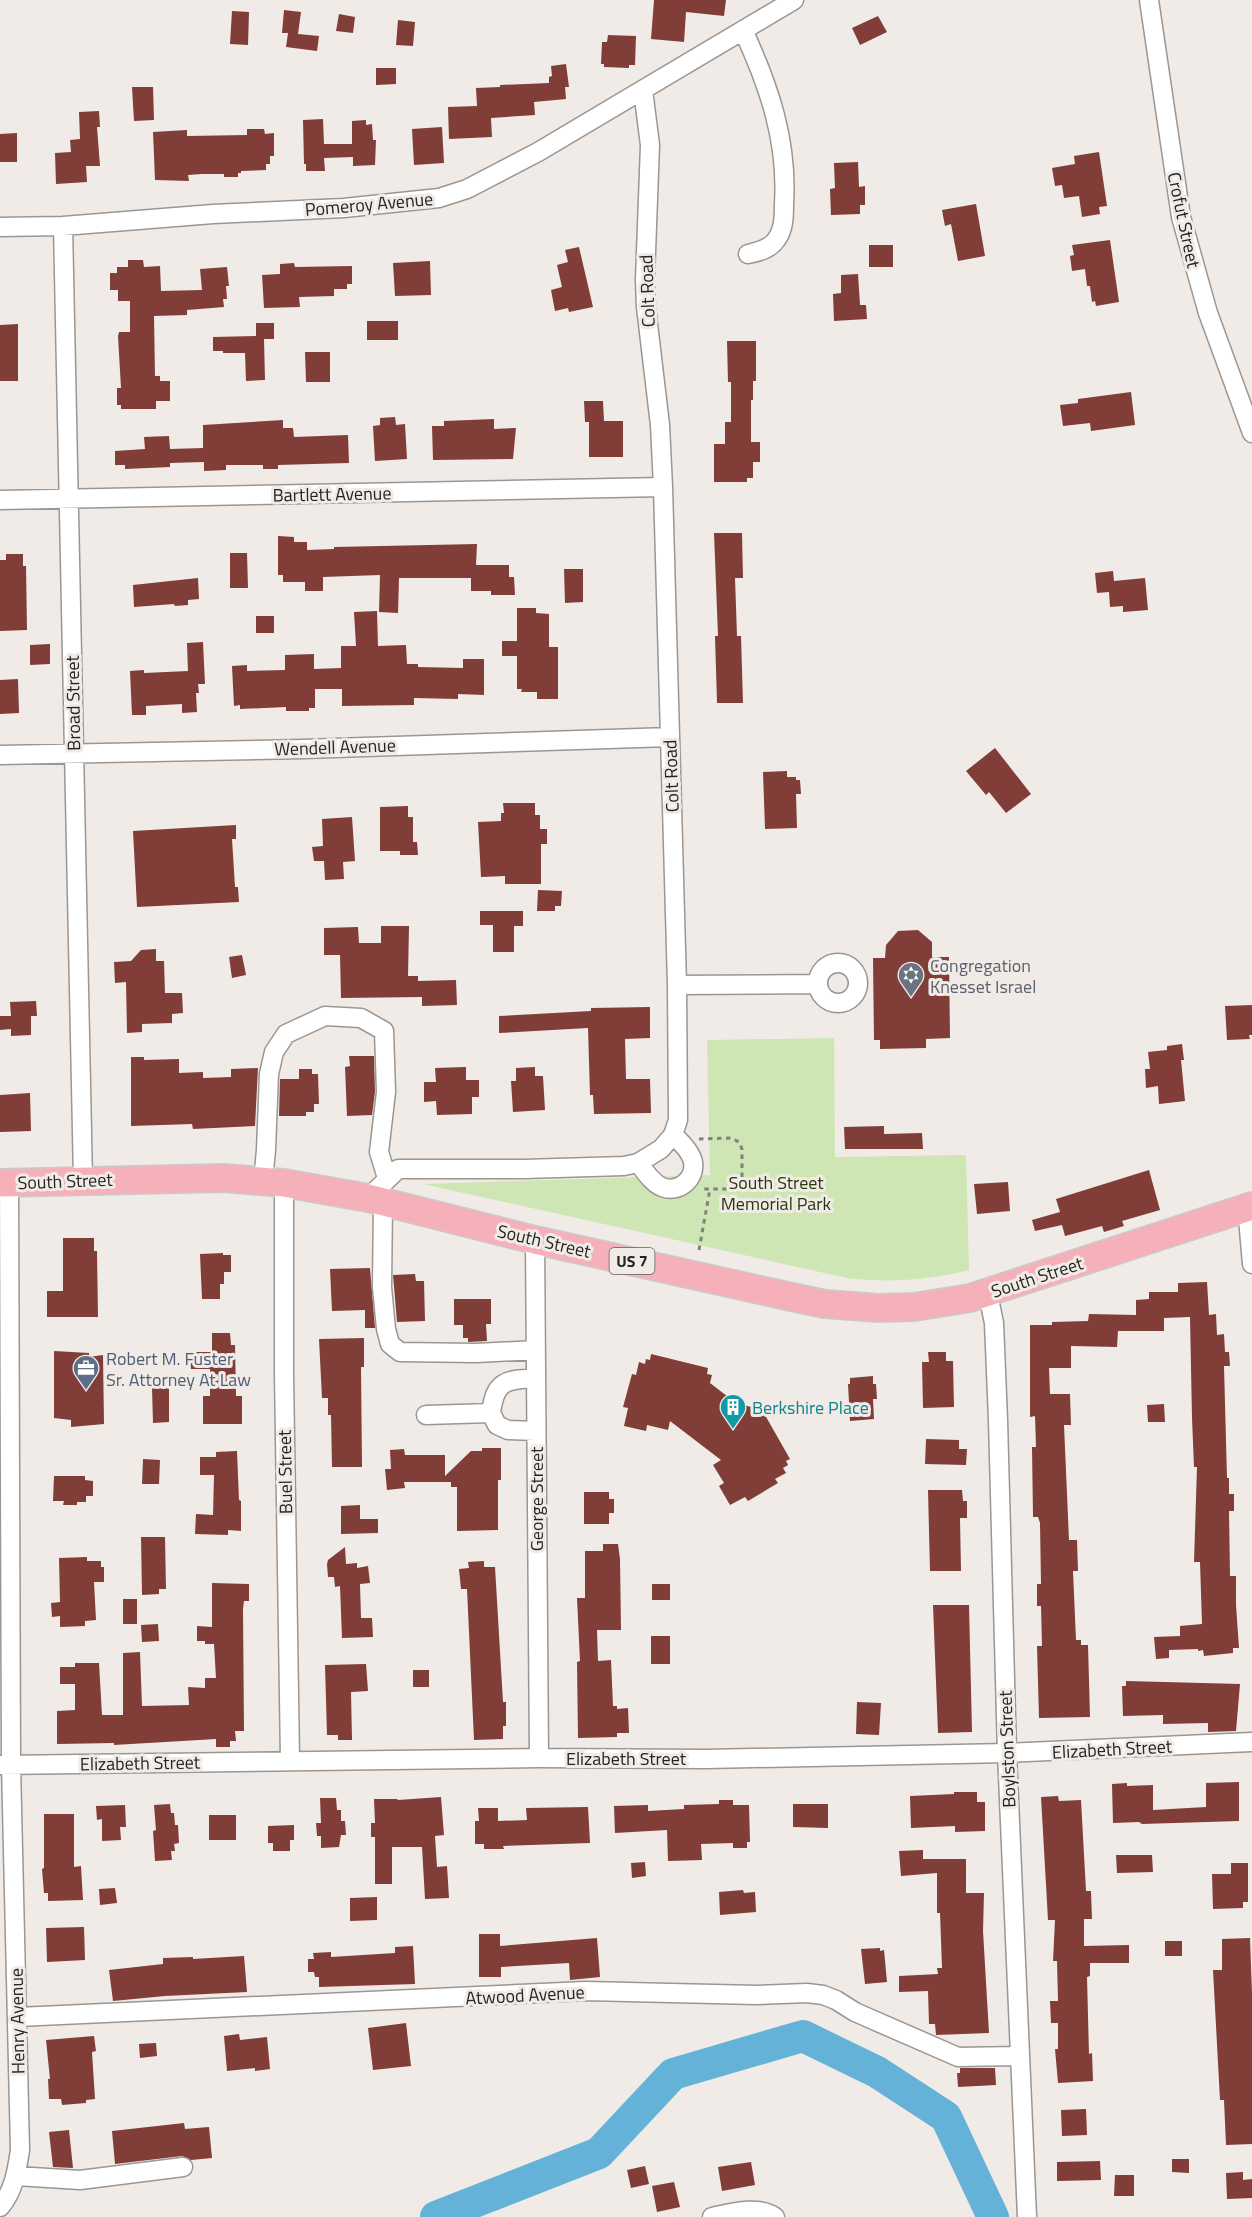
<svg xmlns="http://www.w3.org/2000/svg" width="1252" height="2217" font-family="'Titillium Web',sans-serif">
	<rect width="100%" height="100%" fill="#f0ebe6"/>
	<!-- green -->
	<path fill="#cde6b4" d="M834 1038 835 1157 966 1155 969 1270C929 1280 889 1283 847 1278L423 1184 710 1175 707 1040Z"/>
	<g fill="none" stroke-linecap="round" stroke-linejoin="round">
		<!-- river -->
		<path stroke="#65b2d9" stroke-width="32" d="M436 2217 599 2153 673 2074 803 2036 877 2072 946 2117 993 2217"/>
	</g>
	<!-- building -->
	<path fill="#813d38" d="M654 0H726L724 16 686 12 684 42 651 39Z
		M284 10 301 12 298 34 319 36 317 51 286 47 288 33H282Z
		M232 11 249 12 248 45 230 44Z
		M339 14 355 17 353 33 336 31Z
		M878 16 887 32 860 45 852 28Z
		M398 20 415 22 413 46 396 45Z
		M608 35 636 36 635 65H629V68L604 67V64H601L602 42H607Z
		M566 64 569 87H565L566 99 534 102 535 115 491 118 492 137 449 139 448 107 477 106 476 88 500 87V85L549 83V77L552 76 551 66Z
		M376 68H396V84L376 85Z
		M132 87H153L154 120 134 121Z
		M99 111 100 127H97L100 166H86L87 182 56 184 55 153 71 152 70 140 80 139 79 112Z
		M323 119 324 144H352V121L366 120V125L372 124 373 140H376L375 165 353 166V157L324 158 325 171H306V164H304L303 120Z
		M442 127 444 163 414 165 412 129Z
		M247 129H264L265 134 274 133V156H270V164H266V170L241 171V173H238V177H224V174H202L188 175 189 181 155 180 153 132 187 130V136L247 135Z
		M17 133V162H0V134Z
		M1099 152 1107 206 1099 207 1100 214 1082 217 1079 196 1064 198 1062 185 1055 186 1052 168 1075 164 1074 156Z
		M858 162 859 187 865 186V205H860V214L831 215 830 189 835 188 834 163Z
		M976 204 985 256 958 261 951 224 945 226 942 210Z
		M1110 240 1119 302 1096 306 1095 301 1092 302 1090 286H1087L1085 269 1072 271 1070 256 1074 255 1072 245Z
		M869 245H893V267H869Z
		M579 247 593 307 569 312 568 308 555 311 551 290 562 287 557 265 568 262 565 250Z
		M128 260H143L144 267 160 266 161 291 202 290 200 269 227 267 229 286H226L227 299H223L224 307 187 310V315L154 316 155 376H160V381H170V401H156V409H121V405H117V388H121L118 336 119 332H130V301H118V290H110V273H117V267H128Z
		M430 261 431 295 395 296 393 263Z
		M294 263 295 267 352 266V284H347V289H334V296L299 297 300 307 264 308 262 275 280 274V264Z
		M858 274 860 305H866L867 319 834 321 833 294 841 293V275Z
		M367 321H398V340H367Z
		M256 323H274V339H264L265 380 246 381 245 353H223V351H213V337L256 336Z
		M18 324V381H0V325Z
		M727 341H756V381H753V400H751V442H760V462H753V478H747V482H714V444H725V422H731V382H728Z
		M305 352H330V382H306Z
		M1131 392 1135 425 1091 431 1090 423 1063 426 1060 405 1078 403V399Z
		M584 401H603L604 421H623V457H589V422H585Z
		M395 417 396 425 405 424 407 459 375 461 373 426 380 425V418Z
		M494 419V429L516 428 513 459 433 460 432 426H444V421Z
		M283 420V428H293L294 437 348 435 349 463 278 465V469H263V465H226V470L204 471V462L170 463V467L125 469V465H115V451L145 449 144 437 169 436 170 449 203 448V425Z
		M714 533H742L743 578H735L737 636H741L743 703H717L715 636H718Z
		M278 536 294 537V542H307V550L334 549V547L477 544 476 565H509V577H514L515 595H491V591H471V578H399L398 613 379 612 380 575 323 577V591H305V582H283V575H278Z
		M230 553H247L248 588H230Z
		M6 554H23V566H26L27 630 0 631V560H6Z
		M564 569H583V602L565 603Z
		M1113 571 1114 581 1145 578 1148 610 1123 612V606L1110 607 1109 592 1097 593 1095 573Z
		M198 578 199 599 188 600V605L175 606 174 604 134 607 133 585Z
		M517 608H536V613L549 614V647H558V699H537V692H521L522 689H517V656H502V641H517Z
		M377 611 378 646 406 645 407 664H418V667L463 668V659H484V695L458 694V699L414 698V705L342 706V689H315V708H309V711H286V707L240 709V705L234 706 232 666 247 665V671L285 670V655L314 654V669L341 668V646H356L354 612Z
		M256 616H274V633H256Z
		M203 642 205 684H198L199 693H196L197 712 182 713V704L146 706V715H132L130 671 144 670V673L188 671 187 643Z
		M50 644V664L30 665V645Z
		M18 679 19 713 0 714V680Z
		M995 748 1031 794 1006 813 989 792 986 795 966 771Z
		M787 771V777H796V780H800L801 794H796L797 828 765 829 763 772Z
		M503 803H535V815H540V829H547V844H541V884H505V876L481 877 478 822 501 821V813H504Z
		M408 806V817H413V842H417L418 855H400V851H380V807Z
		M352 817 355 861 343 862 344 879 325 880 324 861H314L312 847 323 846 322 819Z
		M236 825V839H232L235 887H238L239 902 137 907 133 831Z
		M538 890 562 891 561 906H555V911H537Z
		M480 911H523V926H514V952H493V925H480Z
		M381 926H409L408 976H418V981L456 980 457 1005 422 1006V997L341 998 340 955H324V928L358 927 359 943H381Z
		M918 930 932 942V957H949L950 1038 926 1039V1048L880 1049V1040H874L873 958H885L886 945 898 931Z
		M156 949V961H164L165 993H182L183 1013 172 1014V1023L142 1024V1032L127 1033 126 982 115 983 114 962 131 961 141 950Z
		M242 955 246 975 232 978 229 957Z
		M36 1001 37 1016H31V1035L11 1036V1029L0 1030V1016H11L10 1002Z
		M1252 1005V1035H1249L1250 1039 1227 1040 1225 1006Z
		M650 1007V1038L625 1039 626 1079H650L651 1113 594 1114 593 1095H590L588 1028 499 1033V1016L591 1011V1008Z
		M1182 1044 1184 1060H1181L1185 1101 1159 1104 1158 1086 1146 1088 1145 1069H1150L1148 1052 1167 1050V1046Z
		M349 1056H374L375 1092 372 1115 347 1116 345 1067 350 1066Z
		M131 1057H144V1060L179 1059V1073L203 1072V1078L231 1077V1069L258 1068 255 1126 193 1129 192 1124 131 1126Z
		M466 1067V1080H479V1097H472V1114L437 1115 436 1101 424 1102V1082H436L435 1068Z
		M535 1067V1076H543L545 1110 513 1112 511 1081H516V1068Z
		M299 1069H312V1074H318L319 1104H314V1112H306V1116H279L280 1079H299Z
		M30 1093 31 1131 0 1132V1095Z
		M884 1126V1134L922 1133 923 1149H845L844 1127Z
		M1149 1170 1160 1210 1122 1221 1124 1226 1104 1232 1102 1226 1065 1236 1062 1225 1035 1231 1032 1220 1060 1212 1056 1199Z
		M1008 1182 1010 1211 977 1214 974 1184Z
		M63 1238H94V1251H97L98 1317H47V1291H63Z
		M223 1253V1255H231V1272H224V1284H220V1299H202L200 1254Z
		M370 1268 375 1328H365V1310L332 1311 330 1269Z
		M415 1274 416 1281H424L425 1321 397 1322 393 1275Z
		M1207 1282 1209 1315 1216 1314 1217 1335 1224 1334 1225 1352H1229L1230 1366H1224L1227 1478H1229V1494H1234V1511H1229L1230 1576H1236V1605L1239 1648H1233V1653L1204 1656 1203 1650 1198 1651V1649L1169 1650V1658L1156 1659 1154 1637 1180 1636V1626L1202 1624 1200 1562H1194L1197 1467H1194L1192 1418 1190 1317 1164 1318V1331H1118L1117 1347 1071 1346V1368H1049L1050 1394H1070L1071 1425H1064L1069 1540H1077L1078 1571H1073L1076 1640H1081V1645H1088L1090 1717 1039 1718 1037 1646H1042L1041 1606H1037V1584H1041L1040 1523 1038 1517H1033L1032 1447H1036L1035 1416 1030 1417V1325H1052V1322L1088 1321 1089 1314 1136 1315V1300L1149 1299V1292H1178V1283Z
		M454 1299H491V1324H486L487 1341 468 1342V1338H463V1325H454Z
		M212 1333H230L231 1345H235L236 1396H242V1424H203V1396H210V1369H191L190 1352H212Z
		M364 1338V1367H361L362 1467H332L331 1415H328V1398H322L319 1339Z
		M54 1351 89 1353V1357L103 1355 104 1424 71 1427V1420L54 1418Z
		M928 1352H946V1361H953L954 1407 923 1408 922 1362H929Z
		M651 1354 708 1368 707 1374 712 1375 710 1383 736 1403 755 1408 756 1410 761 1408 790 1459 786 1461 788 1465 783 1468 786 1473 775 1479 778 1483 748 1501 745 1497 730 1505 719 1486 724 1483 713 1465 721 1460 670 1421 668 1430 647 1425 646 1431 624 1426 628 1408 623 1407 632 1374 636 1375 639 1362 645 1364 646 1359 650 1360Z
		M873 1376V1384H876L877 1399H873L874 1419 850 1421 848 1384H850V1378Z
		M169 1387V1422L153 1423 152 1388Z
		M1164 1404 1165 1422H1148L1147 1405Z
		M926 1439 959 1440V1449H967L966 1465 925 1464Z
		M482 1448H501V1480H498V1530L457 1531V1487H451V1482H404L405 1488 387 1490 385 1469H391L390 1450 404 1449 405 1455H445V1476L471 1451H482Z
		M237 1451 239 1500 241 1501V1531L228 1530V1535L195 1534 196 1514 213 1515 214 1475H200V1457H216V1452Z
		M143 1459 160 1460 159 1484H142Z
		M54 1476H85V1480L93 1481V1496H86V1502H77V1505H63L64 1501H53Z
		M928 1490H962L963 1501H967V1518H960L961 1571H930Z
		M584 1492H609V1499H614V1513H609V1524H584Z
		M360 1505V1519H378V1533L341 1534V1506Z
		M141 1537H165L166 1589H159V1594L142 1595Z
		M603 1544H618L620 1559 621 1630H597L598 1661 611 1660 613 1706H617V1709L628 1708 629 1733H617V1737L578 1738 577 1662 580 1661 577 1598H585V1551H603Z
		M345 1547 346 1564 357 1563V1568L368 1566 370 1583 360 1584 361 1618H372L373 1637 342 1638 340 1586 335 1587 334 1577H328L327 1564 328 1560Z
		M87 1557V1561H101V1567H104V1582H94L96 1620 85 1621V1626L60 1627V1616L52 1617 51 1603 60 1602 59 1558Z
		M484 1561V1567H495L503 1702H506V1726H503V1739L474 1740 467 1589H461L459 1569 469 1568 468 1562Z
		M212 1583 249 1584V1601H244L243 1609 244 1731H235L236 1741H230V1747H216V1739L114 1745V1743L57 1744V1711L75 1710V1684H60V1667H75V1663H99L102 1715H123V1653L140 1652 142 1706 189 1705 188 1687 205 1688V1678H216L214 1644H205V1641H197V1626L212 1627Z
		M652 1584H670V1600H652Z
		M123 1599H137V1624H123Z
		M933 1605H969L972 1732 938 1733Z
		M158 1624 159 1641 142 1642 141 1625Z
		M651 1636H670V1664H651Z
		M366 1664 368 1691 351 1692 352 1740H338V1735H327L325 1665Z
		M413 1670H429V1687H413Z
		M1126 1681 1240 1684 1236 1731 1208 1732V1723L1163 1724V1715L1123 1716 1122 1686H1126Z
		M857 1702 881 1703 879 1735 856 1734Z
		M1239 1782V1821L1142 1824 1139 1822 1113 1823 1112 1784 1127 1783V1786L1153 1785V1810L1206 1807V1783Z
		M954 1792H977V1802H985V1831L955 1832V1826L911 1828 910 1796 954 1794Z
		M1058 1796 1059 1801 1081 1800 1086 1891H1091L1092 1919H1084V1946L1129 1945V1963H1090V1976L1087 1977 1089 2054 1092 2053 1093 2081 1058 2083 1055 2049H1058V2023H1051L1050 2001H1058L1057 1961H1053L1055 1920H1048L1041 1797Z
		M441 1797 444 1835 435 1836 437 1867 447 1866 449 1898 425 1899 422 1847H392V1884H375V1837H371V1823H375L374 1799H397L398 1800Z
		M320 1798H336L337 1810H341V1821H345L346 1835H341L339 1847 321 1848V1836H317L316 1823H321Z
		M719 1800H733V1805H749L750 1842H747V1848H733V1843L701 1844 702 1860 668 1861 667 1830 615 1833 614 1806 648 1805V1811L684 1809V1805L719 1804Z
		M170 1804 171 1813H174L175 1825H178L179 1843 174 1844 175 1851H171L172 1860 155 1861 153 1831 156 1830 154 1805Z
		M793 1804H828V1828L793 1827Z
		M125 1805 126 1827H120L121 1840 102 1841V1819L97 1820 96 1806Z
		M588 1807 590 1843 503 1846 504 1849H484V1844H475V1821H479L478 1808H498V1821L527 1820 526 1808Z
		M44 1814H74V1867L81 1866 83 1900 48 1901V1893H44L42 1869 44 1868Z
		M209 1815H236V1840H209Z
		M294 1825V1840H290V1851H273V1843H268V1826Z
		M923 1850V1859H966V1893H984L983 1931 989 2033 936 2035 935 2024H929L928 1991 899 1992V1976L938 1974 937 1968H942L940 1913H937V1873L901 1876 899 1851Z
		M1116 1855H1152L1153 1872 1117 1873Z
		M645 1862 646 1876 632 1878 631 1863Z
		M1231 1863H1248V1902H1243V1908L1213 1909 1212 1874H1231Z
		M115 1888 117 1903 100 1905 99 1889Z
		M743 1890 744 1893 755 1892 756 1912 720 1915 719 1892Z
		M377 1897V1920L350 1921V1898Z
		M84 1927 85 1960 47 1962 46 1928Z
		M479 1934H500V1946L597 1938 600 1977 570 1980 569 1963 501 1967V1977H479Z
		M1250 1938 1252 1994V2144L1226 2145 1224 2100H1220L1213 1970H1222V1939Z
		M1165 1941H1182V1956H1165Z
		M413 1946 415 1984 319 1987V1977H315L314 1972H308V1959H314L313 1953 331 1952V1957L395 1953V1947Z
		M880 1948V1951L884 1950 887 1982 865 1984 861 1949Z
		M244 1956 247 1992 165 1996 113 2001 109 1970 163 1964V1958L193 1957V1959Z
		M406 2023 411 2066 373 2070 368 2028Z
		M239 2034 240 2040 267 2037 270 2069 255 2071V2068L227 2071 224 2036Z
		M94 2036 96 2051 92 2052 95 2099 86 2100V2103L62 2105 61 2099H49L48 2079H50L46 2040Z
		M156 2043 157 2056 140 2058 139 2044Z
		M960 2068H995L996 2085 958 2087 957 2073H960Z
		M1086 2109 1087 2135 1062 2136 1061 2110Z
		M184 2123 185 2129 209 2127 212 2158 191 2160 182 2156 115 2164 112 2131Z
		M69 2130 73 2168 53 2167 49 2132Z
		M1172 2159H1189V2173L1172 2172Z
		M1100 2161 1101 2180 1057 2181V2162Z
		M751 2162 755 2185 722 2191 718 2167Z
		M645 2166 649 2184 631 2188 627 2170Z
		M1243 2172V2180L1252 2179V2198L1227 2199 1226 2173Z
		M1115 2175H1134V2196H1114Z
		M674 2182 680 2207 657 2212 652 2186Z"/>
	<g fill="none" stroke-linecap="round" stroke-linejoin="round">
		<!-- minor casing -->
		<g stroke="#9b9691" stroke-width="21">
			<path id="minor" d="M1149 0 1181 217 1208 313 1252 433
				M743 30C769 86 788 141 784 204 784 216 784 230 776 240 770 249 758 252 748 254
				M63 226 83 1180
				M0 227 63 226 213 214 344 208 439 198 467 189 538 152 794 0
				M0 500 663 487
				M0 755 303 749 670 737
				M818 983a20 20 0 1 1 40 0a20 20 0 1 1-40 0Z
				M677 985 818 984
				M638 1163C645 1171 652 1183 662 1187 678 1194 696 1179 693 1162 691 1152 681 1142 673 1135
				M263 1181 266 1150 269 1074 274 1052 286 1034 325 1016 361 1018 384 1031 386 1092 379 1152 387 1178
				M284 1183V1374L290 1760
				M368 1198 398 1169H524L624 1166 638 1163 661 1149 673 1135 678 1120 677 985 663 487 660 425 646 307 645 279 650 145 643 90
				M383 1202 382 1287 386 1329 390 1344 400 1352 476 1353 536 1350
				M1247 1207 1252 1264
				M535 1240 539 1758
				M988 1294 994 1323 998 1420 1007 1753 1027 2217
				M491 1413C495 1380 506 1380 536 1378
				M426 1415 491 1413 497 1425 508 1430 536 1431
				M0 1765 539 1758 706 1759 1007 1753 1252 1742
				M18 2017 585 1991 757 1995 807 1993 823 1995 836 2000 855 2012 958 2057 1019 2056
				M16 2176 80 2180 183 2167
				M0 2207C14 2191 17 2170 20 2150L11 1765 9 1183
				M712 2217C731 2213 758 2205 775 2217"/>
		</g>
		<!-- highway casing -->
		<g stroke="#cbcaca" stroke-width="30">
			<path id="highway" d="M0 1183 224 1178 284 1183 368 1198 535 1240 796 1298 825 1304 878 1308 914 1307 970 1298 1252 1206"/>
		</g>
		<!-- path -->
		<path stroke="#83807d" stroke-width="3" stroke-dasharray="4.5 4.5" stroke-linecap="butt" d="M699 1139 731 1138 739 1142 742 1149V1179L738 1187 732 1189H704
			M699 1250 710 1189"/>
		<!-- minor -->
		<use href="#minor" stroke="#fff" stroke-width="18"/>
		<!-- highway -->
		<use href="#highway" stroke="#f5b0b9" stroke-width="27"/>
	</g>
	<!-- icons -->
	<defs>
		<g id="synagogue-pin" transform="scale(1.35)"><path d="M0 17L-7.5 6A9.5 9.5 0 1 1 7.5 6Z" fill="#6b7280" stroke="#f0ebe6"/><path d="M0-6.5L5.6 3.2H-5.6ZM0 6.5L5.6-3.2H-5.6Z" fill="#fff"/></g>
		<g id="office-pin" transform="scale(1.35)"><path d="M0 17L-7.5 6A9.5 9.5 0 1 1 7.5 6Z" fill="#5c6f8a" stroke="#f0ebe6"/><path d="M-6-3h4V-5.5h4V-3h4V5H-6ZM-1-4.5V-3h2v-1.5ZM-6 0V1H6V0Z" fill="#fff"/></g>
		<g id="building-pin" transform="scale(1.35)"><path d="M0 17L-7.5 6A9.5 9.5 0 1 1 7.5 6Z" fill="#0f9aa8" stroke="#f0ebe6"/><path d="M-4-6H4V6H1V3H-1V6H-4ZM-2.5-4.3h1.7v1.8h-1.7ZM.8-4.3h1.7v1.8H.8ZM-2.5-1h1.7V.8h-1.7ZM.8-1h1.7V.8H.8Z" fill="#fff"/></g>
	</defs>
	<g fill-rule="evenodd">
		<use href="#synagogue-pin" x="911" y="975"/>
		<use href="#office-pin" x="86" y="1368"/>
		<use href="#building-pin" x="733" y="1407"/>
	</g>
	<g text-anchor="middle" dominant-baseline="central" stroke-width="6" stroke-linejoin="round" paint-order="stroke">
		<!-- shield labels -->
		<rect fill="#f0ebe6" stroke="#62605d" stroke-width="1.5" x="609.5" y="1248" width="45" height="26" rx="4.5"/>
		<g font-size="16" font-weight="bold" fill="#252422">
			<text x="632" y="1261">US 7</text>
		</g>
		<!-- street labels -->
		<g font-size="18" fill="#252422" stroke="#f0ebe6">
			<text transform="translate(369 204) rotate(-5)">Pomeroy Avenue</text>
			<text transform="translate(1184 220) rotate(78)">Crofut Street</text>
			<text transform="translate(647 291) rotate(-92)">Colt Road</text>
			<text transform="translate(332 494) rotate(-1)">Bartlett Avenue</text>
			<text transform="translate(73 703) rotate(-91)">Broad Street</text>
			<text transform="translate(335 747) rotate(-2)">Wendell Avenue</text>
			<text transform="translate(671 776) rotate(-92)">Colt Road</text>
			<text transform="translate(65 1181) rotate(-2)">South Street</text>
			<text transform="translate(544 1241) rotate(13)">South Street</text>
			<text transform="translate(1037 1277) rotate(-18)">South Street</text>
			<text transform="translate(285 1472) rotate(-91)">Buel Street</text>
			<text transform="translate(536 1499) rotate(-90)">George Street</text>
			<text transform="translate(1007 1749) rotate(-92)">Boylston Street</text>
			<text transform="translate(1112 1749) rotate(-3)">Elizabeth Street</text>
			<text x="626" y="1758">Elizabeth Street</text>
			<text transform="translate(140 1763) rotate(-1)">Elizabeth Street</text>
			<text transform="translate(525 1995) rotate(-3)">Atwood Avenue</text>
			<text transform="translate(17 2021) rotate(-91)">Henry Avenue</text>
		</g>
		<!-- worship labels -->
		<g font-size="18" fill="#5b616d" stroke="#f0ebe6" text-anchor="start">
			<text x="930" y="965">Congregation<tspan x="930" dy="21">Knesset Israel</tspan></text>
		</g>
		<!-- park labels -->
		<g font-size="18" fill="#273a0a" stroke="#f0ebe6">
			<text x="776" y="1182">South Street<tspan x="776" dy="21">Memorial Park</tspan></text>
		</g>
		<!-- service labels -->
		<g font-size="18" fill="#4e5e75" stroke="#f0ebe6" text-anchor="start">
			<text x="106" y="1358">Robert M. Fuster<tspan x="106" dy="21">Sr. Attorney At Law</tspan></text>
		</g>
		<!-- culture labels -->
		<g font-size="18" fill="#0d838f" stroke="#f0ebe6" text-anchor="start">
			<text x="752" y="1407">Berkshire Place</text>
		</g>
	</g>
</svg>
